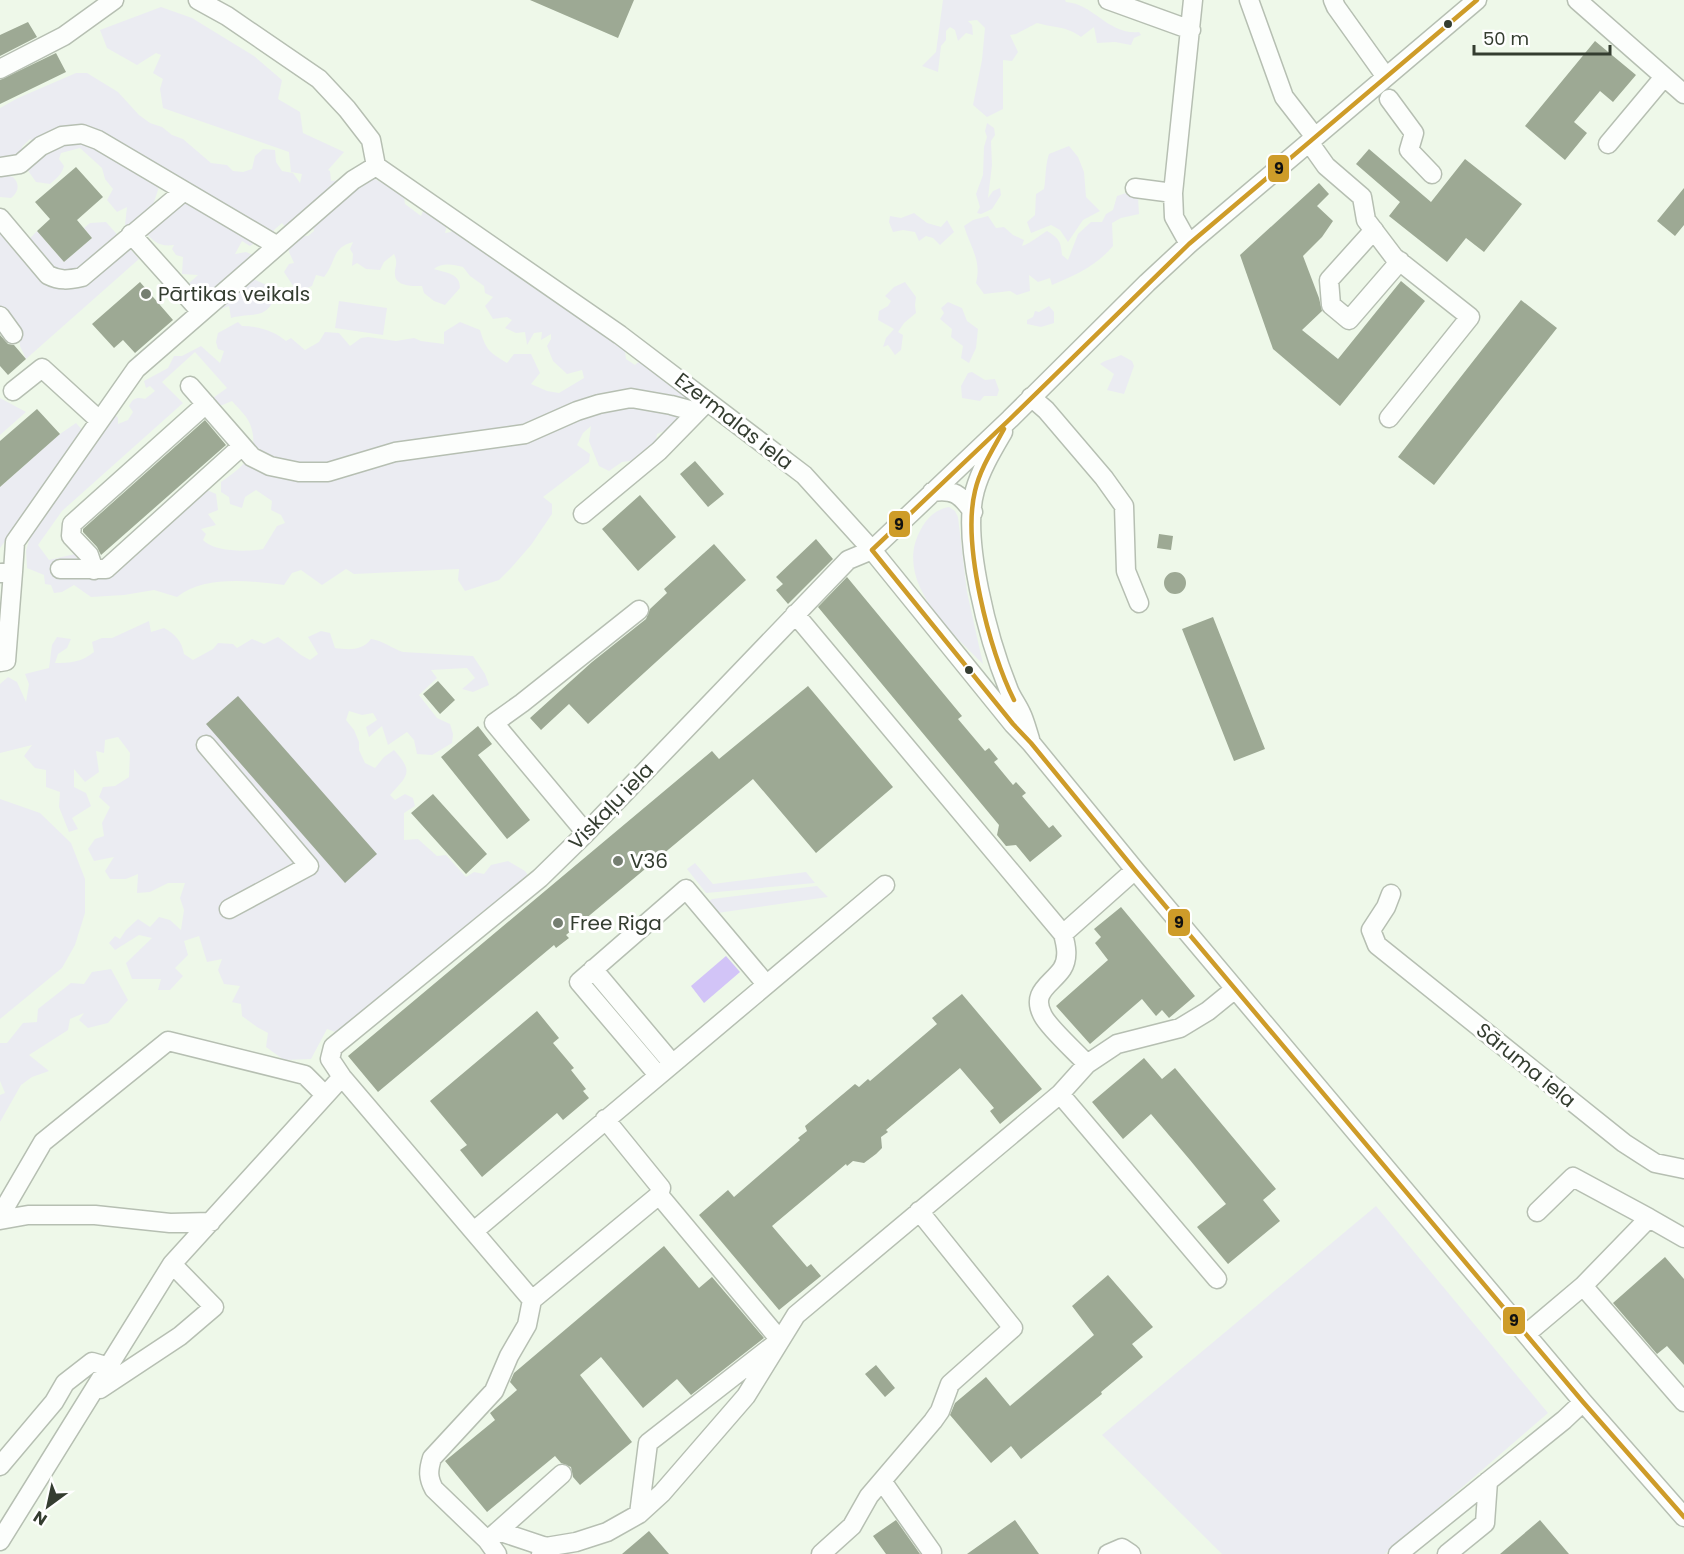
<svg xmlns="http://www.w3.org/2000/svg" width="1684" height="1554" font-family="Poppins,sans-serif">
	<rect width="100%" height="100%" fill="#eef8e9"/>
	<!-- green -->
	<path fill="#ebecf2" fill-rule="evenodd" d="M943 0H1065L1066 2C1094 4 1108 35 1139 32L1141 35 1134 38 1131 45 1115 42 1097 43 1094 27 1081 37C1067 26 1054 28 1037 23L1016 34 1010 35 1018 52 1012 61 1003 60V109L987 117 973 105 982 60 985 28 977 20 968 21 972 25 973 35 966 33 958 41 955 30 950 27 946 31V40L941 46 938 72 922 66 936 52Z
		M161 7 192 18 254 56 282 80 278 99 300 112 303 133 344 152 328 170 330 171 331 181 373 178 386 185 395 184 403 190 405 204 421 216 425 206 448 222 445 233 451 232 454 227 506 266 510 271 516 270 612 337 615 344H624L626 359 635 365C644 356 659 359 671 360L670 366 676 371 682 370 683 373 690 375 696 397 690 410 678 409 681 424 657 434 655 448 637 460 622 462 609 471 599 466 589 441 591 426 583 433 577 445 590 454 589 462 543 497 552 504V514L531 545 511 568 499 580 465 591 458 580 459 569 354 574 346 569 322 585 301 570 292 573 284 585C252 581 204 575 177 597L154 590 124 595 91 597 74 585 62 592 54 593 51 585 45 584 44 575 27 568 26 551 31 533 113 412 118 418V424L128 420 133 412 129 406C133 398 137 397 145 399L155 391 150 386 146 388 144 381 168 368 174 356H182L201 346 220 363 224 351 218 349 216 342 218 333 238 322 242 326C258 326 275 331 286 341L291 338 305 350 319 342 325 332 339 333 350 346 361 338 368 337 396 341 414 338 421 341 444 344V332L460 322 480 330C486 350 489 352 507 363L514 354H531L540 373 531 384 547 391 559 393 584 378 582 370 567 374 553 361 547 346 551 339V334L541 340 542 332 534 333 527 345 525 332 516 333 505 328 512 320 507 317 493 319 485 306 493 297 485 293 484 286 470 276 463 267C453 265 443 262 434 269 446 273 460 273 460 288L445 305 434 301 424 293 422 286C414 286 396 287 395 275 394 266 399 265 394 254L384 262 380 270 366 269 357 263 352 266 353 254 350 249 353 242C331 248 337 261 324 277L316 275 312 286 297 292 284 272 289 264 294 263 289 252V244L300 236H308L314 231 313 225 287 229 282 223 274 230 273 239 260 240 250 246 242 241 235 254 246 252 253 255 246 263 249 277 277 290C269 321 255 312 231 318L229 306 221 309 216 303 214 295 204 298 193 297 187 285 198 275 182 274 183 257 176 255 172 249 174 245C160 247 154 242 145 232L185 196 162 190V184L151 181 157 183 159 187 153 205 154 209 131 228 125 225 127 207 117 212 107 200 113 189 105 179 102 168 80 148 61 153 59 159 64 166C62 174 56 179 50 184L36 182 24 165 37 145 30 139 22 147V153L0 171V108L18 98 76 73H87L118 92 139 115 150 123 162 127 172 135 183 139 211 163 227 165 233 171 243 172 252 169 255 156 263 149 275 150 276 162 282 171 293 173 300 183 302 174 291 172 289 152 163 108 160 89 163 79 153 73 161 55 156 53 137 65 107 48 100 30ZM195 352 227 388 213 398 220 406 232 401C238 408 247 416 250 424 261 453 243 467 221 482V492L229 497 230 504 242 508 245 497 256 490 272 501 271 510 281 515 285 523 277 526 263 549C247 552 214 552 203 540L206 534 201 529 216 525 208 514 218 510 216 494 207 490 105 576 54 578V564L79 562 75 554 49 560 38 545 62 511 183 403 162 382Z
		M987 123 994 128 995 135 991 141 992 165 988 198 993 191 1000 188 1001 195 992 209 981 214 977 213 980 207 976 194 983 175 984 147 987 137 985 131Z
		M1069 146 1078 157 1084 172 1086 197 1100 211 1083 220 1068 242 1060 230 1051 225 1031 233 1027 222 1035 215 1036 194 1044 189C1046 177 1045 166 1049 154Z
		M4 175 13 177C20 184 19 192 11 198L0 197V177Z
		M1129 192 1138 197 1139 214 1121 218 1112 223 1113 246C1096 266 1076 275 1052 285L1050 278 1038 282 1029 275 1030 291 1017 295 1010 291 984 294 976 283C982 261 970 246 964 226L973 220 988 216 996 228 1004 227 1013 235 1024 240 1022 246C1033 242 1038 236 1047 231 1059 238 1061 242 1062 255L1068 260 1078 234 1091 222H1102L1106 214 1113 210 1117 196Z
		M914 213 927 223 941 227 947 220 954 232 940 245 933 238 926 236 919 241 915 232 903 230 893 232 889 222 890 216 901 218Z
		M106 222 139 259 26 359 20 346V335L0 310V234L18 251 37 231 64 262 92 238 84 228 90 223Z
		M905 282 916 297 915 305 916 313 904 323 898 332 903 335 901 350 895 355 888 345 883 347 886 338 894 329 878 320 879 311 888 306 891 301 885 296 894 287Z
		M339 301 387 308 383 335 335 328Z
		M948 302 962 308 967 321 978 329 976 348 969 363 961 358 963 346 951 337 952 329 940 319 944 313 941 308Z
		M1049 306 1054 312V323L1041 327 1027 324V320L1033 317 1035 311 1039 312Z
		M1121 355 1132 361 1134 366 1124 394 1107 390 1114 374 1100 364C1107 359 1113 359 1121 355Z
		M972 372 985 380 995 379 999 390 997 396H984L980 401 962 398 961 386 968 373Z
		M0 398 26 412 0 435Z
		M76 423 85 433 0 548V487L60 434Z
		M949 507 955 511 958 517 967 592 983 664C950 631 892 580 921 529 927 518 936 509 949 507Z
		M149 621 151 632 164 628C175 634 182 641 184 654L193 660 213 649 218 643 233 644 237 648 252 639 264 644 278 637 301 655 310 660 318 654 308 637 321 631 330 633 335 648C349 650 362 651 371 639 384 641 391 648 403 652L473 656 485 674 489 685 473 692 462 689 475 678 467 668 431 670 437 678 419 695 437 718 450 724 453 734 452 743 432 755 417 754 414 740 407 732 388 745 382 726 369 737 366 727 377 720 373 713 362 715 349 711 346 720 354 730 359 742V750L365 763 375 768 384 757 394 750C414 772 408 775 390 795L395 800 405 794 413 798 415 806 404 813V840L418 839 437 856 446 855 466 877 474 872 484 874 491 865 508 861 525 871 532 881 338 1033 327 1029 311 1059 284 1060 266 1047 268 1033 257 1027 242 1016 241 1004 232 1002 240 986 224 984 218 970 222 959 207 962 199 936 184 941 188 955 175 968 183 976 170 990H158L161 979H132L126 963 152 938 139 935 115 950 109 943 115 936 120 939 126 930 138 919 150 927 159 917 170 920 181 930 184 910 180 898 185 883H168L150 892 137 893 138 874 126 879H110L105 871 114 857 94 861 88 849 95 839 104 836 102 823 110 807 99 797 103 787 115 786 129 777 130 753 118 737 105 740 104 753 96 751 99 772 85 782 74 769V787L86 793 91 806 72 818 78 829 69 832 59 807 60 792 46 787V770L35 768 24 756 32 745 0 753V684L8 677 17 682 26 702 29 684 25 674 49 668 52 645 57 637 71 639 67 648 58 654 55 663C70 663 82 662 94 652L92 642 102 638H112Z
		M0 799 40 813 71 843 85 879V913L75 945 62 968 0 1019Z
		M695 863 713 884 806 872 815 883 706 893 687 869Z
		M817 886 828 897 717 913 708 902 712 899Z
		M111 969 128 1000 108 1023 88 1028 79 1020 84 1013 70 1019 68 1030 29 1055 49 1071 32 1077 21 1085 0 1122V1095L5 1093 0 1081V1043H7L23 1023 37 1022 38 1009 71 983 84 984 92 972Z
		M1376 1206 1548 1413 1385 1554H1222L1102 1435Z"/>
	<!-- water -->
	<path fill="#d2c4f7" d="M726 956 740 972 704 1003 691 986Z"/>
	<!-- building -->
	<path fill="#9da994" d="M530 0H634L618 38Z
		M28 22 37 37 0 56V35Z
		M1595 41 1636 75 1613 102 1600 91 1574 122 1587 133 1565 160 1525 126Z
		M56 53 66 72 0 104V80Z
		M1369 149 1431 202 1465 159 1522 204 1484 252 1466 238 1447 262 1389 216 1400 202 1356 164Z
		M76 167 103 197 77 220 92 238 64 262 37 231 50 219 35 202Z
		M1319 183 1329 194 1317 206 1333 221 1322 237 1303 256 1319 298 1322 311 1302 330 1338 359 1401 281 1425 301 1340 406 1273 349 1240 255Z
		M1684 188V225L1675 236 1657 221Z
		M140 282 173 320 135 353 123 340 114 348 92 324Z
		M1521 300 1557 328 1434 485 1398 457Z
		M0 335 8 344 14 345 26 359 8 375 0 366Z
		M37 409 60 434 0 487V441Z
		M205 420 226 445 101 555 97 547 83 532V529Z
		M695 461 724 494 708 507 680 474Z
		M640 495 676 537 638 571 602 529Z
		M1159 534 1173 536 1171 550 1157 548Z
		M816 539 833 559 788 604 776 590 783 584 776 577Z
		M714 544 746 580 588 724 569 704 541 730 530 718 592 662 646 619 650 609 667 593 664 589Z
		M1164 583a11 11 0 1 1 22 0a11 11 0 1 1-22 0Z
		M847 577 962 716 958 719 985 751 989 748 998 759 994 762 1013 785 1016 782 1026 793 1022 796 1049 828 1053 825 1062 836 1030 862 1016 845 1006 846 997 835 999 825 818 607Z
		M1213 617 1265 749 1234 761 1182 629Z
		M438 681 455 700 440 714 423 694Z
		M808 686 893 787 816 853 753 779 566 935 569 938 556 948 554 945 378 1092 348 1056 712 751 719 759Z
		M238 696 377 854 345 883 206 724Z
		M478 726 492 744 478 755 530 820 507 839 441 757Z
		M433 794 487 854 466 874 411 813Z
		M1121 907 1195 996 1169 1018 1162 1010 1156 1016 1142 999 1090 1044 1056 1006 1108 960 1095 943 1101 937 1094 929Z
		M962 994 1042 1089 1000 1124 990 1111 994 1108 960 1068 886 1130 888 1132 881 1137 882 1148 876 1154 864 1163 853 1161 847 1166 846 1164 772 1226 807 1267 811 1264 821 1276 779 1310 699 1215 728 1190 734 1197 800 1140 798 1138 807 1131 805 1126 855 1084 859 1087 868 1079 870 1081 937 1024 932 1018Z
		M537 1011 559 1038 553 1043 574 1068 571 1070 586 1089 583 1091 589 1098 563 1120 557 1113 482 1177 460 1150 467 1145 430 1101Z
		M1144 1058 1162 1079 1175 1068 1276 1189 1263 1200 1280 1221 1228 1264 1197 1227 1226 1204 1190 1160 1151 1114 1123 1139 1092 1102Z
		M664 1246 699 1288 712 1277 764 1338 691 1395 677 1379 643 1408 601 1357 580 1375 632 1442 580 1485 573 1477 571 1467 561 1463 555 1456 487 1512 445 1461 495 1420 490 1413 517 1390 510 1382 514 1373Z
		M1665 1257 1684 1279V1365L1667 1346 1657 1354 1613 1303Z
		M1108 1275 1153 1327 1132 1344 1143 1357 1101 1392 1102 1394 1021 1459 1011 1446 991 1463 950 1415 955 1403 986 1377 1010 1406 1094 1335 1072 1306Z
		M876 1365 895 1388 885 1397 865 1374Z
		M896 1520 920 1554H886L873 1536Z
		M1015 1520 1039 1554H967Z
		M1540 1520 1569 1554H1500Z
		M649 1531 669 1554H622Z"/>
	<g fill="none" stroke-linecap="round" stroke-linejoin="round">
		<!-- minor casing -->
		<g stroke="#b6bfb2" stroke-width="21">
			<path id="minor" d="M198 0 227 16 319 79 347 109 371 140 376 166
				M1108 0 1191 30
				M1249 0 1284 97 1315 137
				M1333 0 1336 7 1386 77
				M1577 0 1684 94
				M0 69 64 36 114 0
				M1389 99 1414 133 1409 150 1432 174
				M1309 142 1326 166 1362 197 1366 220 1394 257 1470 317 1389 418
				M1608 144 1664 77
				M376 166 620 335 804 475 872 550 1013 724 1031 743 1135 870 1583 1402 1684 1517
				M0 167 20 164 41 146 62 136 82 134 98 140 276 245
				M1135 188 1173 193
				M0 218 48 275C60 281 68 280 82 277L184 191
				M1374 230 1329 280 1331 305 1349 320 1400 261
				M131 234 201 312
				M1189 244 1174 217 1173 193 1193 0
				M0 316 13 334
				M190 386 252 457 270 466 299 472H328L395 452 525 434 577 411 599 404 631 398 671 405 697 412
				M13 391 42 368 99 420
				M1031 397 1046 410 1104 478 1124 506 1126 571 1139 603
				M1003 432C992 451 981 469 975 490 961 539 989 641 1008 688 1011 697 1017 704 1021 713 1025 721 1027 730 1030 739
				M932 492C954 489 960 494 973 512
				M583 514 659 451 703 406
				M60 569H106L242 446
				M94 570 89 555 71 536 72 524 206 404
				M0 573 13 572 15 542 136 369 353 180 376 166
				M0 662 6 661 13 572
				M206 745 309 866 229 909
				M586 833 494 723 522 703 639 610
				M1391 894 1386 907 1371 930 1377 945 1624 1143 1655 1163 1684 1169
				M1063 934 1135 870
				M593 969 672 1063
				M1087 1064 1117 1044 1180 1028 1208 1011 1235 989
				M658 1075 579 982 686 889 766 984
				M1060 1094 1217 1279
				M605 1119 661 1188 659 1195
				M1537 1212 1573 1177 1649 1218
				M0 1216 43 1142 168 1041 305 1075 325 1095
				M0 1220 28 1215H95L170 1223 211 1222
				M474 1231 885 885
				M1583 1286 1649 1218 1684 1238
				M532 1300 342 1077 330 1059 333 1047 540 878 586 833 848 560 872 550 1010 419 1147 283 1189 244 1477 0
				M1526 1334 1583 1286 1684 1402
				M100 1389 180 1336 214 1307 172 1264
				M0 1466 54 1402 65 1383 92 1362 109 1367
				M882 1481 932 1552
				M498 1531 562 1474
				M491 1537 498 1531 546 1547
				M0 1541 172 1264 342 1077
				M497 1554 487 1540 434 1489C428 1478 428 1471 432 1458L494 1391 509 1356 527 1325 532 1300 659 1195 780 1340 648 1443 639 1514
				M541 1554 546 1547 576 1542 607 1532 639 1514 662 1493 746 1396 796 1315 1060 1094 1087 1064C1076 1052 1050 1029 1043 1016 1030 992 1051 985 1062 969 1069 958 1066 945 1063 934L795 614
				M821 1554 852 1526 869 1496 933 1421 940 1411 950 1384 1013 1328 919 1211
				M1108 1554 1122 1548 1131 1554
				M1398 1554 1564 1420 1583 1402
				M1447 1554 1485 1523 1488 1481"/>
		</g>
		<!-- minor -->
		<use href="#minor" stroke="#fcfefc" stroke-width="18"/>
		<!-- bus-1 casing -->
		<g stroke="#fff" stroke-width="9">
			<path id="bus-1" d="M1477 0 1189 244 1010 419 872 550 1013 724 1031 743 1135 870 1583 1402 1684 1517
				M1004 429C993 449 980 469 975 491 962 544 989 651 1014 700"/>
		</g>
		<!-- bus-1 -->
		<use href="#bus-1" stroke="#ce9c29" stroke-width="4.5"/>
	</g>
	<!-- markers -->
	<g fill="#343d30" stroke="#fff" stroke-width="2">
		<circle cx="1448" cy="24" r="5"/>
		<circle cx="969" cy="670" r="5"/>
	</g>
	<g fill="#757e71" stroke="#fff" stroke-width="2">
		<circle cx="146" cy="294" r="6"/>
		<circle cx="618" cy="861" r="6"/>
		<circle cx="558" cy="923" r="6"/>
	</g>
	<g text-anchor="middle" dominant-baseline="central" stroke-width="6" stroke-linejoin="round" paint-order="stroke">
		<!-- poi labels -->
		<g font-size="20" fill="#343d30" stroke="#fff" text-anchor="start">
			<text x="158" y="294">Pārtikas veikals</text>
			<text x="630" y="861">V36</text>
			<text x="570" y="923">Free Riga</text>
		</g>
		<!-- street labels -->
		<g font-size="20" fill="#343d30" stroke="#fff">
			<text transform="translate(734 421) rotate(38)">Ezermalas iela</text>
			<text transform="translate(611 806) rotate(-46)">Viskaļu iela</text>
			<text transform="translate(1526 1065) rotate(39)">Sāruma iela</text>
		</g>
	</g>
	<g stroke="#fff" stroke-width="2">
		<rect x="1267" y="154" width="23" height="29" rx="6" fill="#ce9c29"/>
		<rect x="888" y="510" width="23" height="28" rx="6" fill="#ce9c29"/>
		<rect x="1167" y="908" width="24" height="29" rx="6" fill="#ce9c29"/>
		<rect x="1502" y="1306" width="24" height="29" rx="6" fill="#ce9c29"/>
	</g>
	<g font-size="16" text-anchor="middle" font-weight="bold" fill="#111">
		<text x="1279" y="174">9</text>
		<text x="899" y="530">9</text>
		<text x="1179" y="928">9</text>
		<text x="1514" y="1326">9</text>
	</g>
	<!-- north arrow -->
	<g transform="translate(48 1506) rotate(213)" stroke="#ffffff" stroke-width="4.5" paint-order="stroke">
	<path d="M0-4.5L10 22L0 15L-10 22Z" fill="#343d30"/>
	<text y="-9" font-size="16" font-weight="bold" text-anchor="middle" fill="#343d30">N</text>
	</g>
	<!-- scale -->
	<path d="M1474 45v9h136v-9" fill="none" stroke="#343d30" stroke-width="3"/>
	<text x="1483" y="45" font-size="18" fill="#343d30" stroke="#ffffff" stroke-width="4.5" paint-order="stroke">50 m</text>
</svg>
